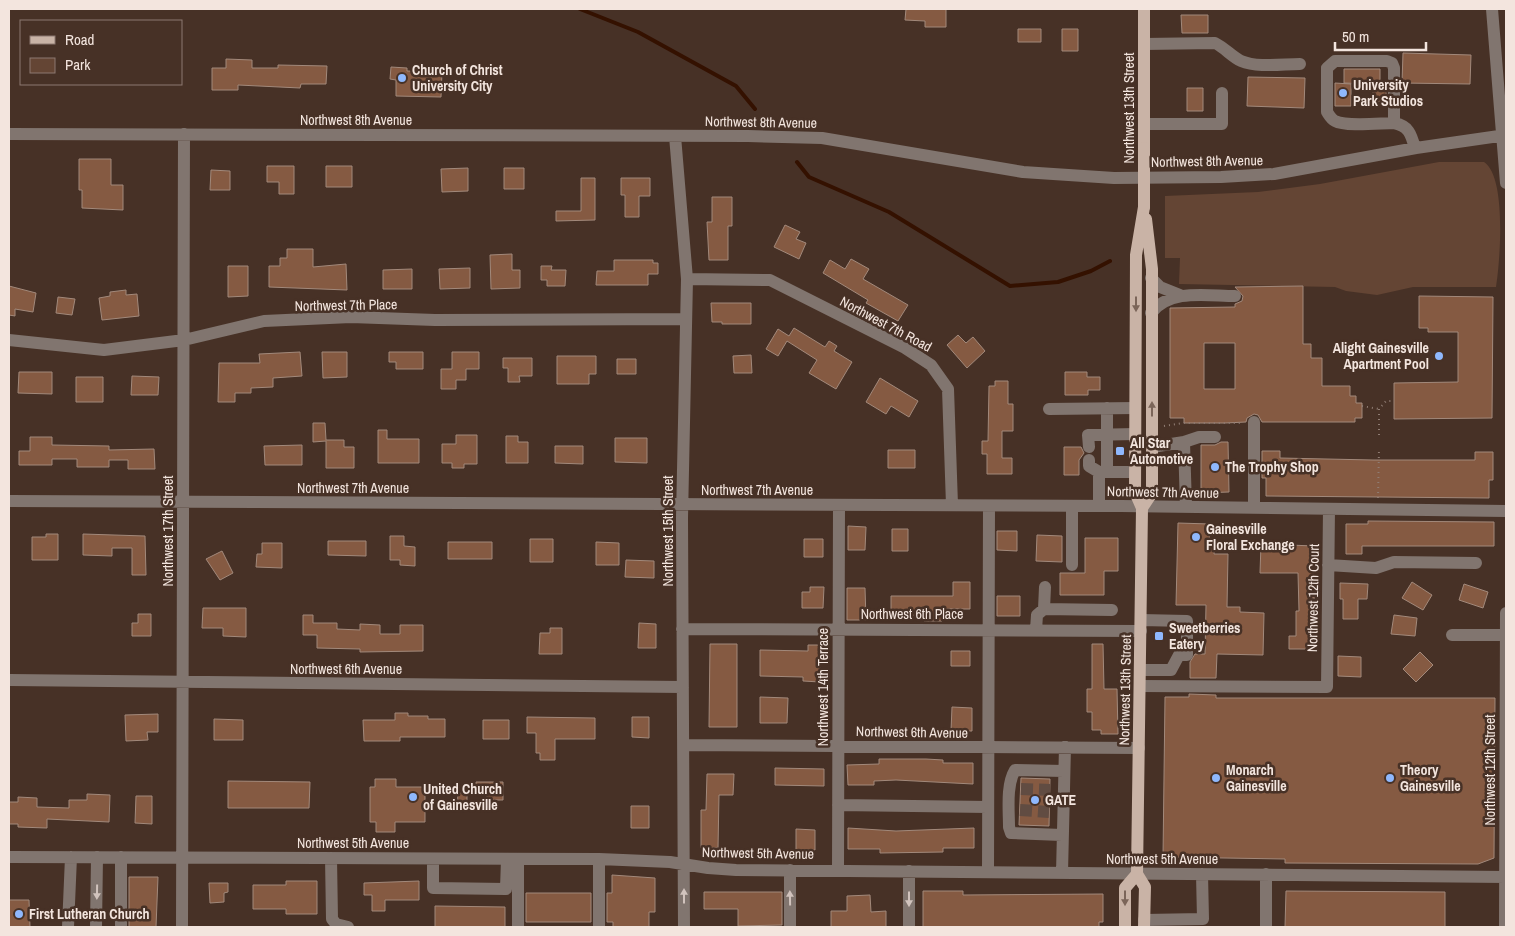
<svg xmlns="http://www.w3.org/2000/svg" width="1515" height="936" font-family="'Archivo Narrow',sans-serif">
	<rect width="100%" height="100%" fill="#473126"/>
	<!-- green -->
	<path fill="#644534" d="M1439 162H1484C1507 177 1500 262 1496 287H1413L1377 295 1346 291 1335 287 1179 284 1180 258H1165V196L1258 192 1320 184Z"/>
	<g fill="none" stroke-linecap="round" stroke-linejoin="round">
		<!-- stream -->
		<path stroke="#341100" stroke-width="4" d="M580 9 638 32 736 86 755 109
			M797 162 809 177 889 212 1010 286 1058 282 1091 271 1110 261"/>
	</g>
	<!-- building -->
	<path fill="#855a42" stroke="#a2897b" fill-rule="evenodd" d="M906 9H946V27H925V21L905 20Z
		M1181 15H1208V33H1182Z
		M1018 29H1041V42H1018Z
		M1062 29H1078V51H1062Z
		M1403 53 1471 55 1470 84 1402 83Z
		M226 59 252 60V68H278V65L327 66 326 84H301L300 88 238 85V90H212V68H226Z
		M391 67 407 68V71L442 72 441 97 396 96V80L390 79Z
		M1344 69H1380V83H1386V102H1373V84L1344 83Z
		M1248 77 1305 78 1304 108 1247 106Z
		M1335 83 1351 84V106H1335Z
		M1187 88H1203V111H1187Z
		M79 159H111V185H123V210L82 208V190H79Z
		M267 166H294V194H279V182H267Z
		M326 166H352V187H326Z
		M468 168V191L442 192 441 169Z
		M504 168H524V189H504Z
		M211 170 230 171V190H210Z
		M581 178H595V220L556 221V211H581Z
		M621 178H650V196H639V217H625V195H621Z
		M712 197H732V226H728V260H709L707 222H712Z
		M785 225 800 232 796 239 806 243 799 259 774 247Z
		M287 249H313V267L346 264 347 290 269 287V266H280V258H287Z
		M512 254V270H520V288L491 289 490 255Z
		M851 259 869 269 863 279 908 305 898 321 866 303 868 300 823 273 830 260 845 269Z
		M614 260H653V263H658V274H648V285H596L597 271H614Z
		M228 266H248V296L228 297Z
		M541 266H552L551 270H566L565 286H547V280H541Z
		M470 268V288L440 289 439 269Z
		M412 269V289H383V270Z
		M9 286 36 293 33 312 15 309V316L9 315Z
		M1303 286V344H1311V358H1322V386H1350V396H1356V403H1362V418H1355V422H1262L1258 415 1254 414 1247 418 1246 422 1225 423H1184V418H1170V308L1235 307V304L1242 301 1243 296 1235 287ZM1204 343H1235V389H1204Z
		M126 290V295L137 294 139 316 102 320 99 298 110 296V292Z
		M1419 296 1493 297 1492 418 1394 419V383L1458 382V332H1428V328H1419Z
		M58 297 75 299 72 315 56 313Z
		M711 303H751V324H722V322H712Z
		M794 328 825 347 829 341 837 346 834 351 852 362 836 389 809 373 817 360 787 341 778 356 766 349 778 329 789 336Z
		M958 335 966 343 973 337 985 351 967 368 947 345Z
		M300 352 302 376 273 378V387L251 388V393H235V402H218L219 363H260L259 354Z
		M322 352H347V377L323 378Z
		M389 352H423V369H396V362H389Z
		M452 352H479V369H466V380H456V389H441V369H452Z
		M751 355 752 373H734L733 356Z
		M557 356H596V374H589V384H557Z
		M503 358H532V376H519L520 382H508V368H503Z
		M617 359H636V374H617Z
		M19 372H52V394L18 393Z
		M1065 372H1087V377H1100V390H1088V395H1065Z
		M132 376 159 377 158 395H131Z
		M76 377H103V402H76Z
		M880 378 918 401 909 417 891 406 886 414 866 402Z
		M995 381H1008V404H1013V431H1002V458H1012V474H987V454H982V441H988L989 386H995Z
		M313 423H325L326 440H344V447H354V468H326V441L313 442Z
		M378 430H387V439H419V463H378Z
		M456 435H477V464H464V468H452V463H442V444H456Z
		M506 436H518V442H528V463H506Z
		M30 437H52V445L109 446V450L154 449 155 469H128V460H109V467H77V459H52V465H19V451H30Z
		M615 438H647V463L615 462Z
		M1221 442H1228L1229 492 1201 493V445H1215Z
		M302 445V465H265L264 446Z
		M555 446H583V464L555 463Z
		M1064 447H1081L1084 453 1079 460V475H1064Z
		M888 450H915V468H888Z
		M1262 451H1280V458L1373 460H1475V452H1493V480H1489V498L1266 496V478H1262Z
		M1368 521 1494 522V546H1362V554H1346V524H1368Z
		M1178 523 1210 524 1209 544H1215L1214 554H1228L1227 607H1240V612L1264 613 1263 655 1217 654 1216 678H1190V662L1195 654H1205L1206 605H1176Z
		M848 526 866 527 865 550H848Z
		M892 529H908V551H892Z
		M997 531H1017V551L997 550Z
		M46 534H58V560H32V537H46Z
		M83 534 145 536 146 575H132V548H112V556L83 555Z
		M1037 535 1062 536V562L1036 561Z
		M390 536H404V546L415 547V566L400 565V560H390Z
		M1085 538H1118V571H1104V595H1060V573H1085Z
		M530 539H553V562H530Z
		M804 539H823V557H804Z
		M328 541H366V556L328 555Z
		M448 542H492V559H448Z
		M596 542 619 543V565H596Z
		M262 543H282V568L256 567 257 554H262Z
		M1261 544 1315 546 1313 586H1315V598H1311L1310 636H1315V649H1289V636H1296V611H1299L1298 573H1260Z
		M222 551 233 573 220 580 206 559Z
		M626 560 654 561V578L625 577Z
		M953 582H970V609H942V621H924V615L891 616V596H953Z
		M1412 582 1432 595 1423 610 1402 598Z
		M1340 583 1368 584 1367 599H1358V619H1343V599H1340Z
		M1464 584 1488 592 1483 608 1459 600Z
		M810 587H824L823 608H802V592H810Z
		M847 588H865L866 620H847Z
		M997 596H1020V616H997Z
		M203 608H246V637L223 636V628H202Z
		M138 614H151V636H132V623H138Z
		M303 615H313V623H337V629L360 630V624L380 625V634H400V625H423V651L360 652V649L317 648V635H303Z
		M1394 615 1417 618 1415 636 1391 634Z
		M639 623 656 624V648H638Z
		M550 628H562V654H539L540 633H550Z
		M710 644H737V727H709Z
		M1092 644H1103L1104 689H1117L1118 734H1101V730H1092V712H1087V689H1092Z
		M808 645H821L820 682 803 681V677L760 676V650L808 651Z
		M951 651H970V666H951Z
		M1420 652 1433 665 1416 682 1403 669Z
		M1338 656 1361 657V677L1338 676Z
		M1189 694 1216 695V698H1495L1494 858 1478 864 1285 863V859L1163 857 1165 697H1189Z
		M760 697 788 698 787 723H760Z
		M952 707 972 708V731H951Z
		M395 713H408V716H428V719H445V737H400V741H364L363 720H395Z
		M158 714V732H147L148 740 126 741 125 715Z
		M527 717 595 718V739H555V760H540V753H536V733H527Z
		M632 717H649V738L632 737Z
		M214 719 243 720V740H214Z
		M483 720H509V739H483Z
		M879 759H926L943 760V763H973V784L896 780 874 781V785H848L847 765 879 764Z
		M775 768 824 769V786L775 785Z
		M707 774H734L733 795H719L718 848H701V810H706Z
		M1021 778 1050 779 1049 826 1019 825Z
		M375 779H396V787H425V822H395V832H376V822H370V787H375Z
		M228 781 310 782 309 808H228Z
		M476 782H503V800H487V794H476Z
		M458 793H467V808H457Z
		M87 794 110 795 109 822 47 819V828L18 827V824H9V802H18V797L37 798V807L69 808V800H87Z
		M136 796H152V824L135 823Z
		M631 806H649V828H631Z
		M848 828 896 831 974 828V848H943V852L880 853V849H848Z
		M796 829 815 830V850H796Z
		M612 875 655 878V912H649V927H613V922H607V893H612Z
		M129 877H158L156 927H129Z
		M286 881H317V914H286V909H253V885H286Z
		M419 881V900H385V911H372V895H364V883Z
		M209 883H228V892L224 893V902L210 903Z
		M923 891H963V895L1103 894V922H1099V927H923Z
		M1286 891 1445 892V927H1285Z
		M704 892H782V925L738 926V909H704Z
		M526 893H591V922H526Z
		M870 895 871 912 886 911V927H831V911H847V896Z
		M9 900H29L30 927H9Z
		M435 906 505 907V927H435Z"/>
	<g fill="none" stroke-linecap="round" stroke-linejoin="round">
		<!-- minor-tunnel -->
		<path stroke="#614c42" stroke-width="12" stroke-dasharray="12 6" stroke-linecap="butt" d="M1021 789 1050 790
			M1020 810 1049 812"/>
		<!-- path -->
		<path stroke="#8f7c73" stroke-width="2" stroke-dasharray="1 4" stroke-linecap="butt" d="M1362 406 1379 409
			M1164 426 1183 423H1242
			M1379 435V409L1386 401H1394
			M1378 498 1379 449"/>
		<!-- minor -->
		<path stroke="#81756f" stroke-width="12" d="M1492 9 1506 183
			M1144 44 1215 43C1225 48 1231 56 1241 61 1258 68 1282 64 1300 64
			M1394 123C1381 123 1346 127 1335 121 1331 119 1329 115 1327 112V68L1335 61H1387L1392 63 1394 68V123C1409 126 1411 134 1415 148
			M1144 124H1222V93
			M9 134 748 136 822 138 1023 172 1114 178 1221 177 1274 174 1416 148 1506 135
			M675 136 687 279 682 518 684 927
			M1151 278 1160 287 1180 295
			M687 279 770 280 905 348 931 365 948 389 952 505
			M1151 313C1170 288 1208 296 1235 296
			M9 340 104 350 184 340 264 321 351 317 435 320 686 319
			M1049 409 1135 408
			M1254 422V508
			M1184 442 1199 437H1215
			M1089 447 1088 435 1135 434
			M1152 447 1184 442 1186 507
			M1089 460V466L1099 472
			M1107 472V408
			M9 501 1121 506 1506 511
			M1072 506V565
			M1099 506V472H1135
			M1328 565 1376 568 1394 562 1476 563
			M1044 609 1045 587
			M682 629 1141 631
			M1036 630 1037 615 1044 609 1112 610
			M1452 635H1506
			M1140 670H1171L1179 655H1187V621L1141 620
			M9 680 683 687
			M1140 686 1327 687 1329 509
			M684 745 1139 748
			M838 805 988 807
			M1062 835 1011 833 1009 827C1009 810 1006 785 1015 770L1064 771
			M9 857 599 859 670 862 708 868 736 870 1506 877
			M121 857V927
			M331 858 332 919 336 924 348 927
			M433 859V888L506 889 507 859
			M518 859V927
			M838 869 839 505
			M790 870V927
			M988 871 989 506
			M1062 873 1065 747
			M1266 874V927
			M1144 920 1203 919 1202 874
			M68 927 71 857
			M96 927 97 857
			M182 927 184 134
			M599 927V859
			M909 927V871
			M1505 927 1506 613"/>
		<!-- major -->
		<path stroke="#c9b3a6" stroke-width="12" d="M1144 148V9
			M1144 207 1136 255 1135 492 1142 508 1137 874 1145 887 1144 927
			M1142 508 1152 493V269L1146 219
			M1125 927V888L1137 874"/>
		<!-- major-bridge -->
		<path stroke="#c9b3a6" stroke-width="12" d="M1144 148V207"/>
	</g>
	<!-- one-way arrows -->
	<defs><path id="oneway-solid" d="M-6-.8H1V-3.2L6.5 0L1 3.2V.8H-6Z" transform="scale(1.25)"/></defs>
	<g fill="#7b6559">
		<use href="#oneway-solid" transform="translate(1136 304) rotate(90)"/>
		<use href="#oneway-solid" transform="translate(1152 409) rotate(-90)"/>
		<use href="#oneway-solid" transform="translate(1125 898) rotate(90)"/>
	</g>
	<g fill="#d1c3bd">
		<use href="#oneway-solid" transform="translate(97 892) rotate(91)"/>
		<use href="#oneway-solid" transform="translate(684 896) rotate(-90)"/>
		<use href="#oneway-solid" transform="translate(790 898) rotate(-91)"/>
		<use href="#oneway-solid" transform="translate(909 899) rotate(90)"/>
	</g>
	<!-- markers -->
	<g fill="#8fb8fd" stroke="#473126" stroke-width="2">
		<circle cx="402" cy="78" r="5"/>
		<circle cx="1343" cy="93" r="5"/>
		<circle cx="1439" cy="356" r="5"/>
		<rect x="1115" y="446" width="10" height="10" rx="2.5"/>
		<circle cx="1215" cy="467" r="5"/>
		<circle cx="1196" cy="537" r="5"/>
		<rect x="1154" y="631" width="10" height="10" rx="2.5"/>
		<circle cx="1216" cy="778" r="5"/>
		<circle cx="1390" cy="778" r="5"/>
		<circle cx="413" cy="797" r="5"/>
		<circle cx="1035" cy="800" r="5"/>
		<circle cx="19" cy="914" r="5"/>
	</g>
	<g text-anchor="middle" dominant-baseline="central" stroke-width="5" stroke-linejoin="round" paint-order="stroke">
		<!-- poi labels -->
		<g font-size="14" font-weight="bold" fill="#f3e5de" stroke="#473126" text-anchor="start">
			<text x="412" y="70">Church of Christ<tspan x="412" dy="16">University City</tspan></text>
			<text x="1353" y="85">University<tspan x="1353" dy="16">Park Studios</tspan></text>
			<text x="1429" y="348" text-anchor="end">Alight Gainesville<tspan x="1429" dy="16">Apartment Pool</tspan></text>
			<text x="1130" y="443">All Star<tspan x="1130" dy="16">Automotive</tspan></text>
			<text x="1225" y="467">The Trophy Shop</text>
			<text x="1206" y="529">Gainesville<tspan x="1206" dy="16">Floral Exchange</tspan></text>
			<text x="1169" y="628">Sweetberries<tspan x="1169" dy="16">Eatery</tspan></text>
			<text x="1226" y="770">Monarch<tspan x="1226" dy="16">Gainesville</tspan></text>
			<text x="1400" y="770">Theory<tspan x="1400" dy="16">Gainesville</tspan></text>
			<text x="423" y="789">United Church<tspan x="423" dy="16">of Gainesville</tspan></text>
			<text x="1045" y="800">GATE</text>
			<text x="29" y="914">First Lutheran Church</text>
		</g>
		<!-- street labels -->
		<g font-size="14" fill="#f3e5de" stroke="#473126">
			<text transform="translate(1129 108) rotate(-90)">Northwest 13th Street</text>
			<text x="356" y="120">Northwest 8th Avenue</text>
			<text transform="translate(761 122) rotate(1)">Northwest 8th Avenue</text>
			<text transform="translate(1207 161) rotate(-1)">Northwest 8th Avenue</text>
			<text transform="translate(346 305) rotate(-1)">Northwest 7th Place</text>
			<text transform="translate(886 324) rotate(28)">Northwest 7th Road</text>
			<text x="353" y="488">Northwest 7th Avenue</text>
			<text x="757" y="490">Northwest 7th Avenue</text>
			<text transform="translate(1163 492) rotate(1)">Northwest 7th Avenue</text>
			<text transform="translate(168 531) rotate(-90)">Northwest 17th Street</text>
			<text transform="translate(668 531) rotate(-90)">Northwest 15th Street</text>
			<text transform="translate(1313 598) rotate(-89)">Northwest 12th Court</text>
			<text x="912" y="614">Northwest 6th Place</text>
			<text x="346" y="669">Northwest 6th Avenue</text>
			<text transform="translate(823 687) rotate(-90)">Northwest 14th Terrace</text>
			<text transform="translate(1125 690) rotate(-89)">Northwest 13th Street</text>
			<text transform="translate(912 732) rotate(1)">Northwest 6th Avenue</text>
			<text transform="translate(1490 770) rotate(-90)">Northwest 12th Street</text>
			<text x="353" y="843">Northwest 5th Avenue</text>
			<text transform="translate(758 853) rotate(1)">Northwest 5th Avenue</text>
			<text x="1162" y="859">Northwest 5th Avenue</text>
		</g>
	</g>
	<!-- border -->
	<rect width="1515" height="936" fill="none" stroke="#f3e5de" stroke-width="20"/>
	<!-- legend -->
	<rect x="20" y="20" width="162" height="65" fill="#473126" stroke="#8c7970"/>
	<rect x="30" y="36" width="25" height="8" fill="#c9b3a6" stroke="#8c7970"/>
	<text x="65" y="45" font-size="15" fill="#f3e5de">Road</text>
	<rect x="30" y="58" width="25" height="15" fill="#644534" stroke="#8c7970"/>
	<text x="65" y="70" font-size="15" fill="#f3e5de">Park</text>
	<!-- scale -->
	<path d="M1335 42v8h91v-8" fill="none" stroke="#f3e5de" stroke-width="2.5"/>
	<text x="1342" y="42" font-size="15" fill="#f3e5de" stroke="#473126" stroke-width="4" paint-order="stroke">50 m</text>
</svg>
